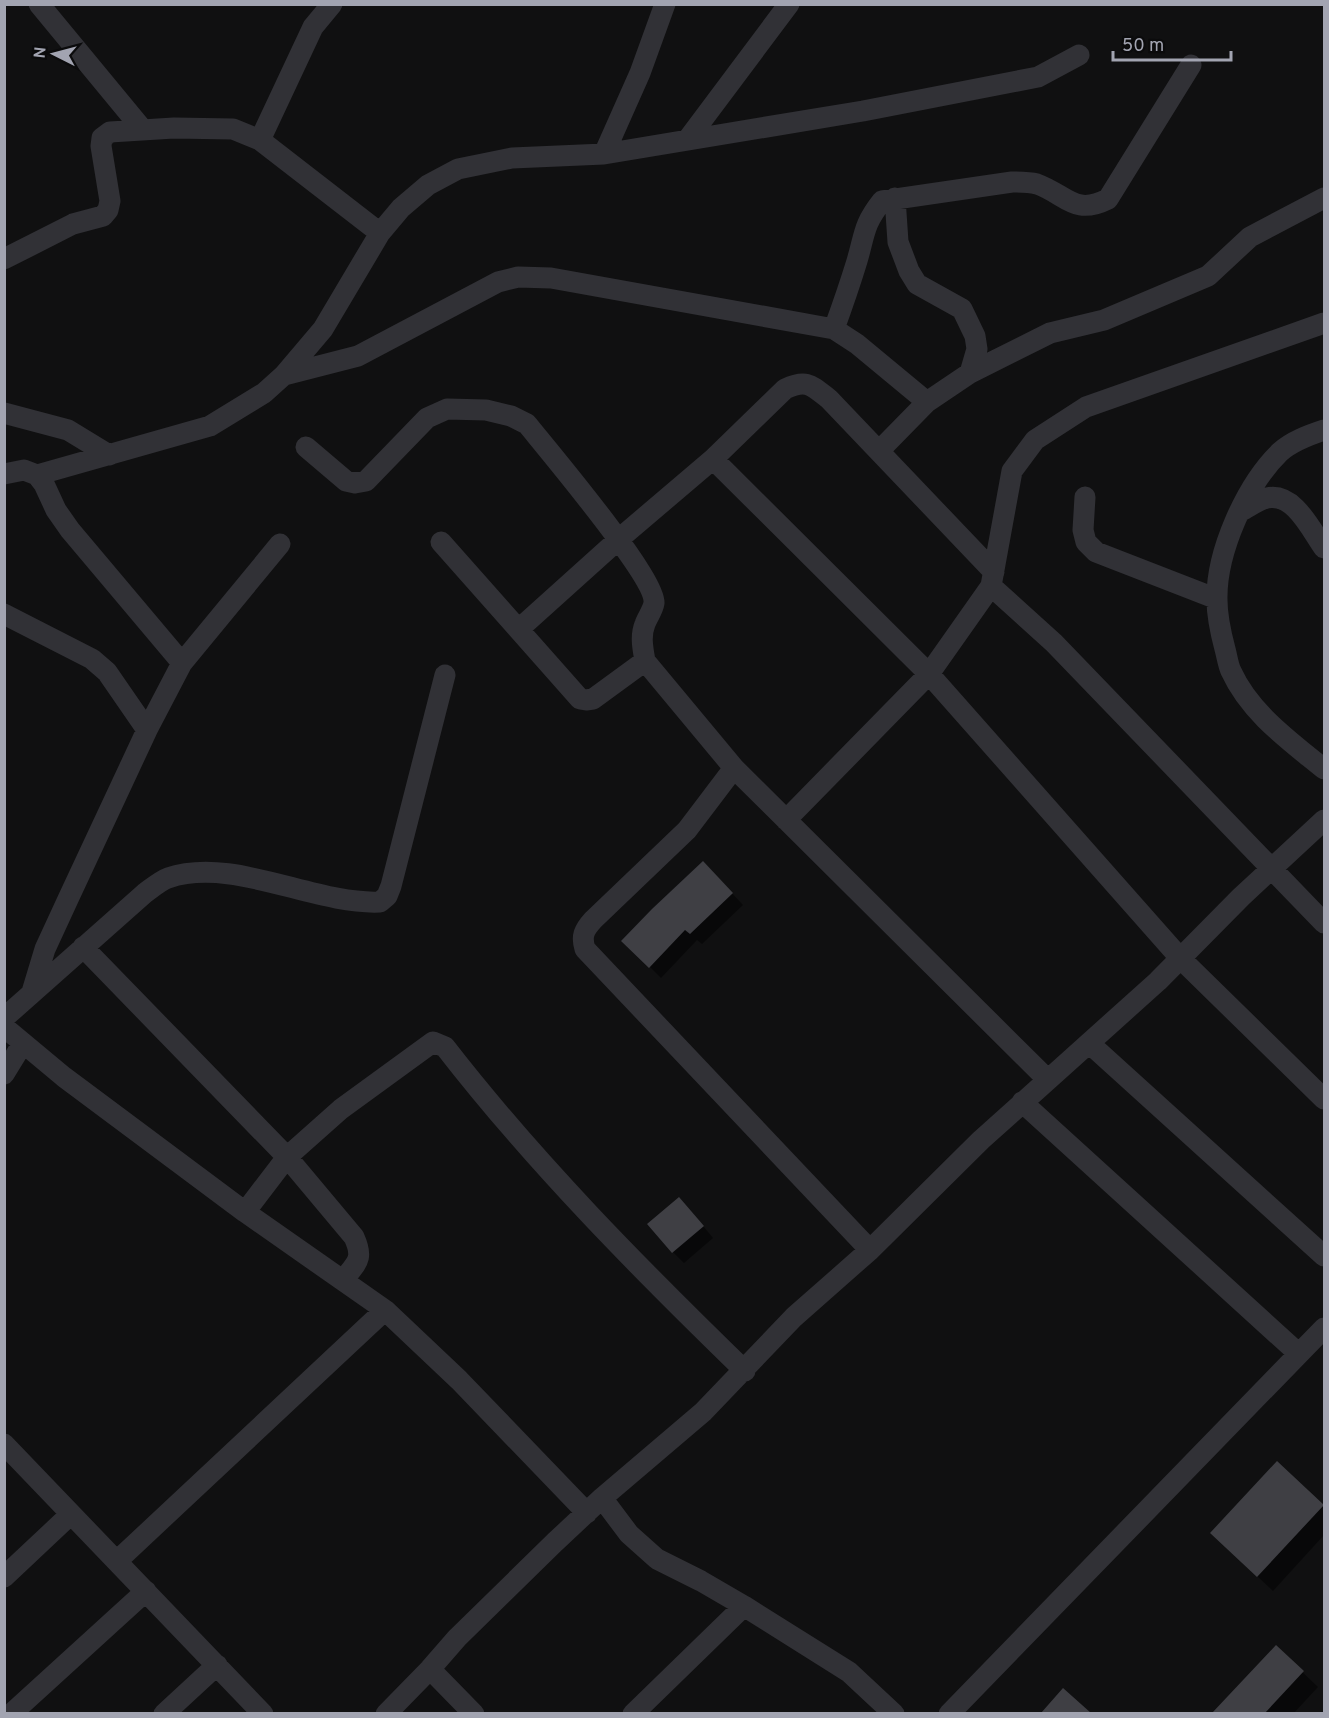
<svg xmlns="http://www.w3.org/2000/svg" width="1329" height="1718" font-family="Overpass,sans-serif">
	<rect width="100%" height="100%" fill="#101011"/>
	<!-- shadow -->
	<path fill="#0007" d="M714 874 743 905 702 944 697 940 661 978 624 941Z
		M690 1210 713 1238 684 1263 673 1252Z
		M1277 1463 1324 1508V1535L1273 1591 1227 1548Z
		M1276 1647 1318 1687 1293 1714H1214Z
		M1063 1690 1089 1714H1043Z"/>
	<!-- building -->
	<path fill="#3f3f44" d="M703 861 733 893 690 934 685 930 649 968 621 941 652 909Z
		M679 1197 704 1226 672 1253 647 1224Z
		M1277 1461 1324 1505 1257 1577 1210 1533Z
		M1276 1645 1304 1671 1265 1713H1212Z
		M1063 1688 1091 1713H1041Z"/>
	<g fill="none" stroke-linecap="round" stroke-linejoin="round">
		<!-- minor -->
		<path stroke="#313136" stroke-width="21" d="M39 4 143 130
			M688 139 789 4
			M260 140 313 27 332 4
			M604 154 640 73 665 4
			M895 198 898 242 909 271 917 284 962 309 975 336 977 349 970 373
			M4 259 73 224 103 216 108 210 110 201 101 146 102 138 110 132 174 128 233 129 260 140 380 233
			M834 329C842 307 850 284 857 261 865 234 863 225 882 201L1012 182C1020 182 1029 182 1037 184 1067 195 1074 216 1108 199L1191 65
			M284 375 323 329 380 233 401 208 428 185 458 169 512 158 604 154 863 111 1038 77 1079 55
			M4 413 68 430 109 455
			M1324 430C1309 435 1292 441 1280 452 1246 485 1216 552 1217 600 1217 616 1221 634 1225 649 1227 656 1228 665 1231 671 1250 713 1290 741 1324 769
			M306 447 346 481 355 483 366 481 427 418 447 409 486 410 511 416 527 424C548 450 656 578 654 603 653 610 647 618 645 624 640 636 643 649 645 661L734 768 1047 1079
			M879 451 927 402 970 373 1050 333 1104 320 1208 276 1250 237 1324 198
			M713 459 929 674 1181 959 1324 1099
			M4 474 24 470 37 475 210 426 264 393 284 375 358 356 498 282 518 277 551 278 834 329 857 344 927 402
			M37 475 44 484 56 510 70 530 182 663
			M1085 497 1083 530 1086 542 1096 552 1217 599
			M1241 511C1249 507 1258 500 1267 498 1294 492 1311 530 1324 548
			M441 542 580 699 586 700 593 699 645 661
			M991 586 1054 643 1324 923
			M4 614 92 659 107 672 147 730
			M519 629 619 539 713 459 785 389C807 379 811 385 829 399L994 572
			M734 768 687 830 593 920C584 930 581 936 585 949L870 1250
			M786 820 929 674 991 586 1012 471 1035 440 1086 407 1324 323
			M83 947 287 1157 354 1237C364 1259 357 1262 344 1279
			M32 992 45 949 69 897 147 730 182 663 280 544
			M4 1018 145 893C152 888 160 881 168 878 233 856 314 905 380 902L387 896 391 886 445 675
			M4 1027 64 1077 245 1212 385 1310 459 1380 587 1513
			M1089 1043 1324 1256
			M4 1074 23 1043
			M1022 1102 1299 1354
			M245 1212 287 1157 341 1109 433 1042 445 1047C535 1163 639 1268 745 1371
			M4 1444 263 1714
			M602 1498 629 1534 657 1559 701 1581 744 1606 849 1672 894 1714
			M117 1561 385 1310
			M4 1577 71 1514
			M430 1669 474 1714
			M11 1714 146 1591
			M164 1714 217 1665
			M386 1714 430 1669 457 1638 555 1542 602 1498 703 1412 794 1317 870 1250 981 1140 1158 981 1241 897 1324 820
			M633 1714 744 1606
			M949 1714 1324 1328"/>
	</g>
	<!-- border -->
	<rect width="1329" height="1718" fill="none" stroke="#a2a4b1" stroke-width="12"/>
	<!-- north arrow -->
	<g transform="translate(54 54) rotate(276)" stroke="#0b0b0c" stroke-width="4.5" paint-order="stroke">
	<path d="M0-4.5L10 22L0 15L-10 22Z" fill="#a2a4b1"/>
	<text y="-9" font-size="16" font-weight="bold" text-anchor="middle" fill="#a2a4b1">N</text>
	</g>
	<!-- scale -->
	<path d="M1113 51v9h118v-9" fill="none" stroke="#a2a4b1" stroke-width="3"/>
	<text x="1122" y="51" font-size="18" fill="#a2a4b1" stroke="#0b0b0c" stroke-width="4.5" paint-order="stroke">50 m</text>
</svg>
